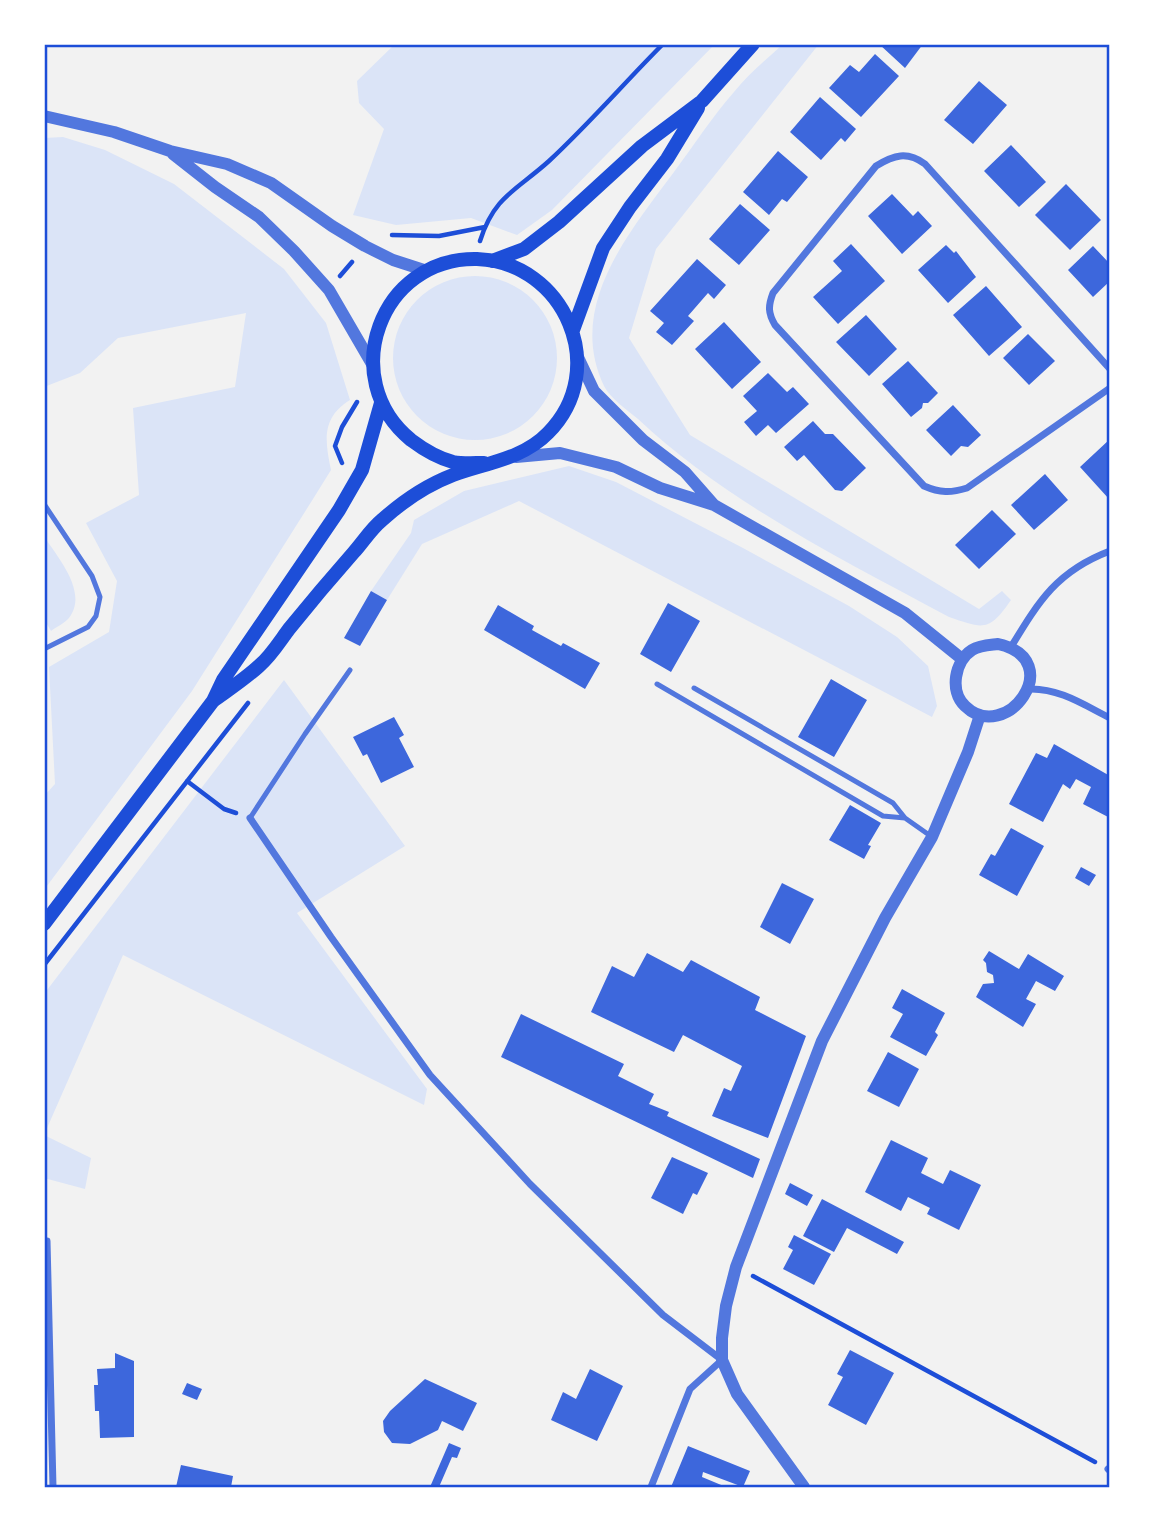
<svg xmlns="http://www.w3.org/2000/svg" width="1154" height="1531" font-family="'Archivo Narrow',sans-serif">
	<rect width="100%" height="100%" fill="#f2f2f2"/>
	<!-- green -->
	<path fill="#dbe4f7" d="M395 44H715L552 210 517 235 471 218 396 225 353 215 384 129 359 103 357 81Z
		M783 44H819L656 249 629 338 690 435 979 609 1002 591 1011 600C989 632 984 629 949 617 841 559 728 503 638 419 627 410 610 398 604 386 566 306 629 233 674 172 694 145 712 117 734 92 748 74 767 59 783 44Z
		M63 137 105 150 174 184 284 269 326 323 350 400C321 418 325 441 331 470L313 499 192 691 44 890V796L55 784 49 667 109 632 117 581 86 523 139 495 133 408 235 387 246 313 118 338 80 373 44 387V138Z
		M393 358a82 82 0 1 1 164 0a82 82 0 1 1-164 0Z
		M569 466 616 482 743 548 849 606 897 637 928 666 937 706 932 717 519 501 422 544 387 600 371 591 411 533 414 520 464 491Z
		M44 536C57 557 89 592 69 618 65 623 56 627 51 631L44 619Z
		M284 680 405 846 297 913 427 1089 424 1105 123 955 44 1135V994Z
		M44 1135 91 1158 85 1189 44 1178Z"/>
	<!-- building -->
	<path fill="#3d67dc" d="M879 44H923L905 68Z
		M875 54 899 76 861 117 829 88 850 65 859 72Z
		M979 81 1007 105 973 144 944 120Z
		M820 97 856 129 845 142 841 138 821 160 790 132Z
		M1011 145 1046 182 1019 207 984 171Z
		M778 151 808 177 787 202 782 199 769 215 743 192Z
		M1066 184 1101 220 1070 250 1035 215Z
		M892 194 913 216 918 211 932 226 902 254 868 216Z
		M740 204 770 230 739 265 709 239Z
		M851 244 885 281 838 324 813 297 842 271 833 261Z
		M946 245 954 253 956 251 976 277 948 303 918 270Z
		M1093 246 1110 264V281L1093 297 1068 270Z
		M697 259 726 285 714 299 708 293 688 316 694 321 672 345 656 332 664 323 650 311Z
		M986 286 1022 327 989 356 953 315Z
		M866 315 897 349 869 376 836 342Z
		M724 322 761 362 732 389 695 349Z
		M1028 334 1055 361 1029 385 1003 358Z
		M908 361 938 393 928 403H923L922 408 911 417 882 384Z
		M768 373 787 392 793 387 809 404 776 433 768 425 756 436 744 422 757 411 743 396Z
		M953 405 981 435 968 447 961 446 951 456 926 430Z
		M813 421 825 434H833L866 468 842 491 835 490 804 455 797 461 784 447Z
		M1110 439V498L1109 499 1080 467Z
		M1045 474 1068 500 1034 530 1011 505Z
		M992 510 1016 534 979 569 955 545Z
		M371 591 387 600 360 646 344 638Z
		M668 603 700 621 671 672 640 654Z
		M498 605 534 626 532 630 561 646 563 643 600 663 585 689 484 630Z
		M831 679 867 700 834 757 798 737Z
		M394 717 404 735 399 738 414 767 381 783 367 754 363 756 353 737Z
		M1054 744 1110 776V818L1083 804 1091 787 1076 779 1070 789 1063 784 1043 822 1009 804 1036 753 1047 758Z
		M850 805 881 823 868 845 871 846 864 859 829 840Z
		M1011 828 1044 846 1017 896 979 875 991 854 995 856Z
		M1081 867 1096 875 1089 886 1075 878Z
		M782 883 814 899 790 944 760 927Z
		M989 951 1019 969 1028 954 1064 976 1055 991 1036 981 1026 999 1036 1004 1023 1027 976 997 983 984 994 983 993 975 987 972 986 963 983 960Z
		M647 953 683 972 691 960 760 997 755 1010 806 1036 768 1138 712 1116 724 1088 731 1091 742 1066 683 1035 674 1052 591 1012 612 966 634 977Z
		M902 989 945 1013 935 1032 938 1035 926 1056 890 1037 903 1014 892 1008Z
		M521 1014 624 1064 618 1076 654 1094 649 1104 669 1112 667 1116 760 1159 753 1178 501 1057Z
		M888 1052 919 1069 899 1107 867 1091Z
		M891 1140 928 1158 921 1173 943 1184 950 1170 981 1185 959 1230 927 1214 930 1208 908 1197 901 1211 865 1192Z
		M672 1157 708 1173 697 1195 693 1193 683 1214 651 1198Z
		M790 1183 813 1195 807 1206 785 1194Z
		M822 1199 904 1242 897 1254 847 1228 834 1252 803 1236Z
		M794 1235 831 1254 814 1285 783 1269 793 1250 788 1247Z
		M850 1350 894 1373 866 1425 828 1405 843 1377 837 1374Z
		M115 1353 134 1361V1437L100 1438 99 1411H95L94 1385H98L97 1369 115 1368Z
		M590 1369 623 1386 597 1441 551 1420 563 1392 576 1399Z
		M425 1379 477 1403 463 1431 442 1421 438 1430 410 1444 392 1443 384 1432 383 1421 390 1411Z
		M187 1383 202 1389 197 1400 182 1394Z
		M449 1443 461 1448 457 1458 452 1457 439 1487H430Z
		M688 1446 750 1471 743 1487 703 1472 702 1477 726 1487H671Z
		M181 1465 233 1476 231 1487H176Z"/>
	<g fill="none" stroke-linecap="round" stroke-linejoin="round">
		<!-- path -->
		<path stroke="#1d4ed8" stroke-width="4.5" d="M392 235 439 236 485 227
			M480 241C494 196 517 190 549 161 589 124 625 82 663 44
			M340 276 352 262
			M342 463 335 446 342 427 357 402
			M187 781 224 809 236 813
			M44 965 248 703
			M753 1276 1095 1462"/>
		<!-- service -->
		<path stroke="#5277de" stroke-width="5" d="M44 504 92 576 100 597 96 616 88 627 44 649
			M657 684 883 816 905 818 932 837
			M694 688 893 803 905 818
			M250 818 305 734 350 670"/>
		<!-- minor -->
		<path stroke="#5277de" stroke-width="7" d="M1110 369 925 164C907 151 894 155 876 166L773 293C768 306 768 313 775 325L924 486C940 493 951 493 967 488L1110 388
			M1011 647C1039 601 1057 571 1110 551
			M1029 689C1059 688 1084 705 1110 718
			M250 818 331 937 430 1075 530 1184 663 1315 722 1360 690 1389 651 1487
			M47 1241 53 1487
			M1108 1469 1110 1471"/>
		<!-- tertiary -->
		<path stroke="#5277de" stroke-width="12" d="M44 116 114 132 170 151 227 164 271 183 332 226 365 246 393 260 427 271
			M173 154 215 187 259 217 294 251 329 290 372 364
			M577 355 594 391 643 440 685 472 714 505
			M516 457 560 453 616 467 660 488 714 505 905 613 962 659
			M998 644C1069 660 1006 746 965 706 949 691 955 661 972 650 980 645 990 645 998 644Z
			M804 1487 737 1394 722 1360V1338L726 1306 736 1267 822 1041 885 918 932 837 968 752 980 715"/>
		<!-- secondary -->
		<path stroke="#1d4ed8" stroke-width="14" d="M492 261 524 249 559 222 642 146 702 101 753 44
			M573 330 603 248 630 207 667 159 698 108
			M213 701C228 690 245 679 259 666 271 656 280 641 289 629 310 603 332 577 354 552 363 542 371 529 382 520 402 502 427 485 453 475 485 463 523 459 548 433 611 370 565 262 477 259 380 257 336 379 411 440 423 449 438 458 453 462 463 464 474 463 484 463
			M44 924 213 701 223 680 339 510 362 470 381 403"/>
	</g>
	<!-- border -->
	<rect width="1154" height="1531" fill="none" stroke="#ffffff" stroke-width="91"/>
	<rect x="46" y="46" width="1062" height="1440" fill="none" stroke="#1d4ed8" stroke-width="2.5"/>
</svg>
